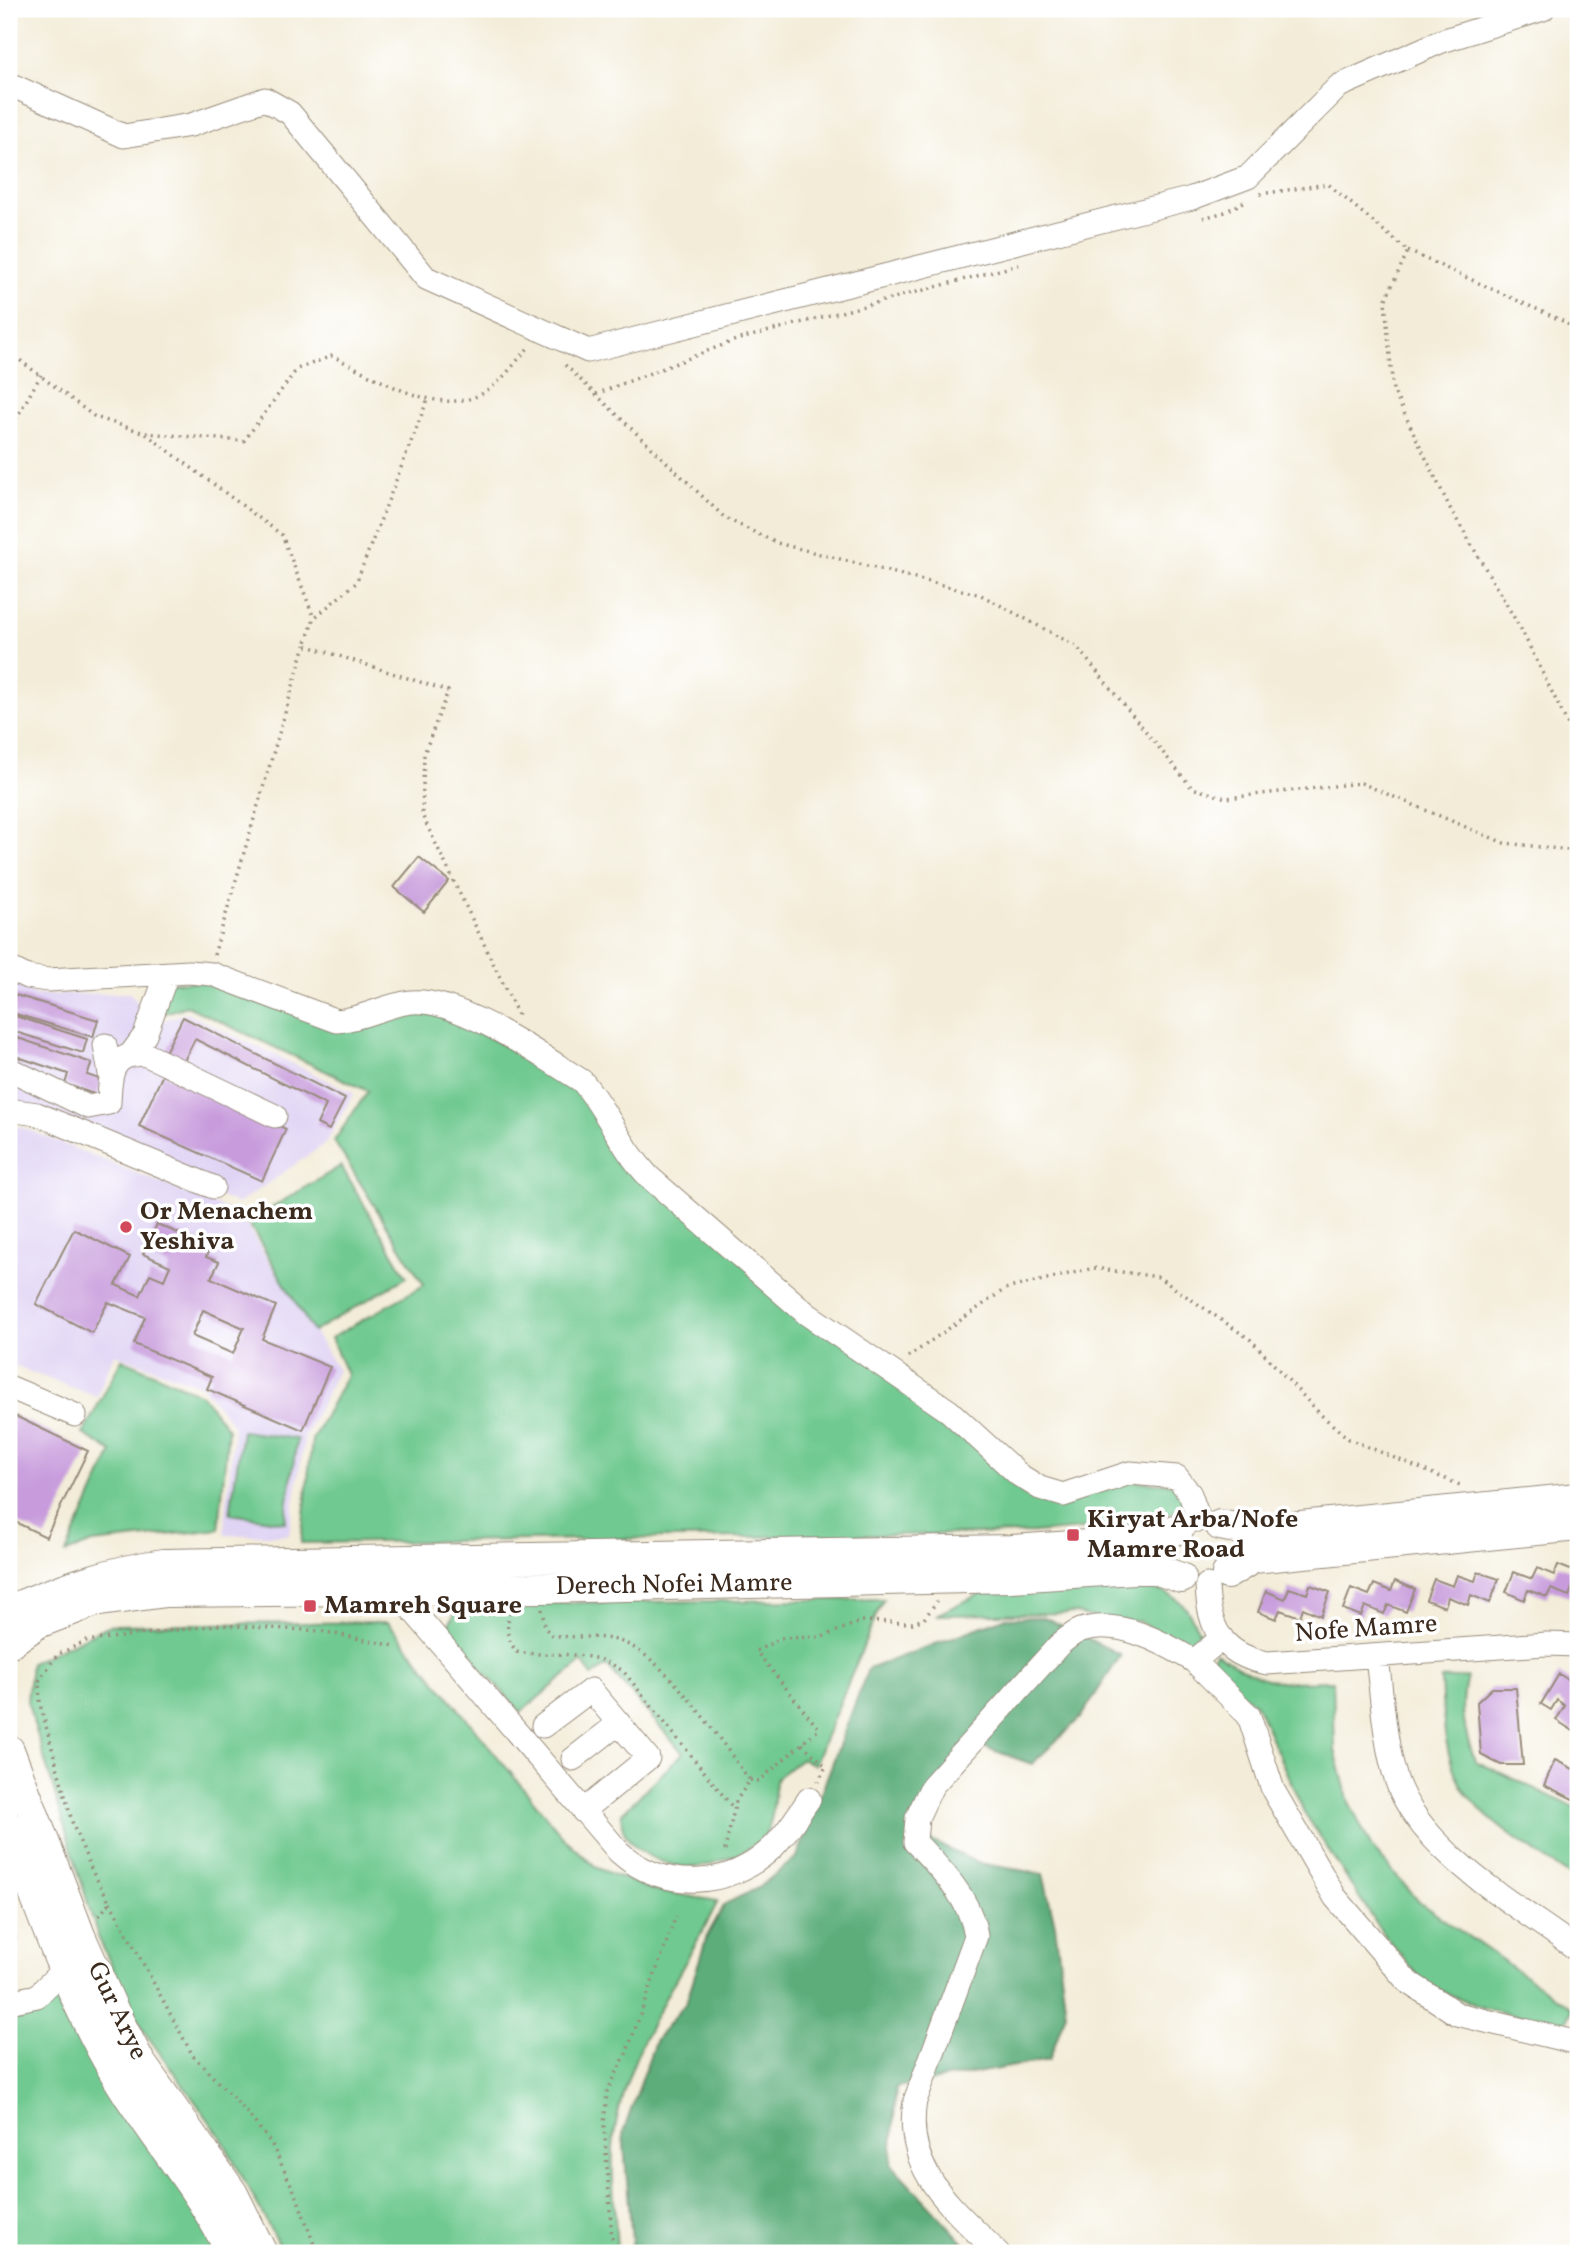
<svg xmlns="http://www.w3.org/2000/svg" width="1587" height="2262" font-family="Vollkorn,serif">
	<rect width="100%" height="100%" fill="#fff"/>
	<filter id="ink" filterUnits="userSpaceOnUse"><feTurbulence type="fractalNoise" baseFrequency=".0143" numOctaves="2"/><feDisplacementMap in="SourceGraphic" scale="14" xChannelSelector="R" yChannelSelector="G"/><feConvolveMatrix kernelMatrix="1 2 1 2 8 2 1 2 1" color-interpolation-filters="sRGB"/></filter>
	<filter id="wash" filterUnits="userSpaceOnUse"><feTurbulence type="fractalNoise" baseFrequency=".00686" numOctaves="4" result="noise"/><feDisplacementMap in="SourceGraphic" scale="28" xChannelSelector="R" yChannelSelector="G"/><feGaussianBlur stdDeviation="1.57" result="paint"/><feColorMatrix in="noise" values="0 0 0 0 0 0 0 0 0 0 0 0 0 0 0 0 0 1.4 0 .05"/><feComposite in="paint" operator="in"/></filter>
	<g filter="url(#wash)">
		<rect width="100%" height="100%" fill="#f3ecd8"/>
		<!-- built -->
		<path fill="#e0d4f4" d="M9 981 36 995 130 993 155 1023 187 1013 354 1093 326 1143 238 1204 24 1117 9 1119Z
			M9 1126 21 1127 239 1214 338 1370 305 1436 289 1535H224L234 1426 202 1386 114 1354 97 1397 9 1364Z"/>
		<!-- green -->
		<path fill="#6fc990" stroke="#557a57" stroke-width="2" d="M168 982H210L312 1018 411 1010 451 1016 577 1087 620 1158 1037 1495 1131 1481 1173 1484 1183 1498 1182 1510 1129 1525 1034 1533 301 1543 312 1440 347 1375 331 1338 424 1285 334 1141 368 1091 187 1006 159 1015Z
			M341 1166 407 1277 313 1332 248 1222Z
			M122 1359 202 1395 228 1429 219 1529 93 1543 66 1553 112 1452 83 1434Z
			M242 1431 297 1439 285 1522 230 1514Z
			M1144 1586C1182 1595 1188 1607 1203 1641L1187 1647 1138 1621H1107L1076 1613 936 1615 982 1593Z
			M883 1599 814 1765 802 1759 777 1777C773 1795 775 1821 764 1836 751 1852 704 1870 684 1867 655 1863 617 1845 622 1813L683 1753 607 1666 592 1676 582 1662 521 1712 455 1640 449 1624 459 1604Z
			M388 1622 563 1837 597 1868 651 1890 718 1901C682 1976 628 2045 615 2130 609 2165 616 2217 617 2253H283L221 2137 143 2030 98 1937 27 1701 31 1663 110 1625Z
			M1216 1652C1267 1687 1273 1682 1333 1681L1335 1750 1349 1803 1372 1848 1420 1903 1573 2009 1564 2026 1484 2008 1426 1985 1383 1934 1304 1812 1256 1704 1208 1669Z
			M1467 1677C1459 1709 1464 1731 1475 1761L1578 1809V1881C1543 1856 1481 1822 1461 1785 1443 1753 1443 1714 1441 1679Z
			M62 1991 92 2065 199 2215 217 2253H9V2016L52 2004Z"/>
		<!-- forest -->
		<path fill="#5bad7a" stroke="#4b6c4c" stroke-width="2" d="M1044 1617 1121 1655 1080 1718 1032 1764 984 1747 935 1802 929 1840 978 1863 1043 1874 1055 1925 1066 2013 1049 2060 896 2087 891 2164 973 2253H633L623 2133 656 2039 686 2003 707 1936 725 1904 758 1888 797 1857 868 1669 1004 1618Z"/>
		<g id="blocks">
			<!-- building -->
			<path fill="#c79bdc" fill-rule="evenodd" d="M419 857 449 881 424 912 394 887Z
				M9 993 98 1020 93 1037 9 1012Z
				M9 1014 87 1039 83 1053 9 1030Z
				M183 1017 345 1099 329 1130 317 1124 326 1105 195 1039 182 1065 163 1056Z
				M9 1035 92 1063 87 1075 102 1080 97 1095 65 1084 68 1074 9 1054Z
				M163 1074 286 1129 262 1181 139 1126Z
				M157 1224 210 1247 206 1257 219 1262 211 1278 276 1306 262 1339 330 1367 303 1430 207 1389 212 1377 134 1344 145 1317 108 1302 92 1333 36 1304 74 1229 130 1257 116 1285 140 1296 150 1274 164 1280 170 1266 143 1254ZM203 1310 244 1328 233 1354 192 1336Z
				M9 1413 88 1451 46 1537 9 1519Z
				M1558 1565 1578 1573 1569 1596 1551 1589 1547 1597 1528 1590 1524 1600 1506 1592 1514 1572 1532 1579 1537 1568 1554 1575Z
				M1478 1572 1499 1579 1490 1603 1471 1595 1468 1605 1448 1597 1445 1607 1426 1600 1434 1579 1453 1586 1457 1575 1475 1581Z
				M1395 1581 1415 1589 1406 1612 1388 1605 1384 1614 1365 1606 1361 1616 1343 1609 1351 1588 1369 1595 1374 1584 1391 1591Z
				M1310 1585 1330 1592 1321 1616 1303 1608 1300 1617 1280 1610 1276 1619 1258 1612 1266 1591 1285 1599 1289 1588 1307 1594Z
				M1559 1674 1578 1686V1734L1556 1720 1565 1706 1557 1700 1551 1710 1541 1704Z
				M1492 1688H1516L1523 1765H1501L1481 1755 1477 1702Z
				M1555 1760 1573 1769 1578 1763V1792L1575 1800 1544 1785Z
				M9 1936 16 1937 13 1951H9Z"/>
		</g>
	</g>
	<g filter="url(#ink)">
		<use href="#blocks" fill-opacity="0" stroke="#978b7b" stroke-width="2"/>
		<g fill="none" stroke-linecap="round" stroke-linejoin="round">
			<!-- minor casing -->
			<g stroke="#978b7b" stroke-width="25">
				<path id="minor" d="M9 84 124 136 191 125 265 99 290 113 426 278 588 351 1192 198 1248 177 1339 86 1442 41 1543 9
					M9 968 27 977 48 980 189 972 212 974 337 1021C363 1019 385 1005 411 1002 457 997 542 1056 582 1081 608 1112 620 1146 649 1177L807 1314 949 1411 1019 1475 1040 1488 1063 1495 1130 1473 1177 1477 1190 1494 1199 1520
					M105 1045 110 1074
					M131 1054 145 1035 167 974
					M9 1069 88 1107 109 1103C110 1074 111 1051 147 1055L275 1116
					M9 1110 37 1114 213 1187
					M9 1387 75 1415
					M1207 1585C1208 1627 1222 1655 1267 1663L1546 1644 1578 1645
					M397 1592 619 1852C663 1892 730 1889 773 1847 787 1833 798 1815 809 1799
					M1377 1657C1382 1697 1384 1740 1396 1779 1420 1852 1519 1906 1578 1950
					M1194 1661 1249 1716 1273 1790 1335 1897 1407 1981 1457 2014 1578 2043
					M543 1726 591 1690 648 1758 583 1811
					M573 1759 619 1723
					M9 2002 37 1996 64 1969
					M998 2253C953 2208 903 2171 915 2101L976 1936C971 1899 940 1868 915 1842L917 1818 932 1786 1059 1645C1065 1640 1073 1633 1081 1630 1118 1618 1163 1642 1194 1661L1222 1638"/>
			</g>
			<!-- major casing -->
			<g stroke="#978b7b" stroke-width="32">
				<path id="major" d="M1220 1525 1251 1531 1578 1498
					M1227 1574 1253 1558 1578 1526
					M9 1610C60 1589 109 1571 164 1564L1012 1550 1133 1542 1179 1529
					M9 1643 38 1623 93 1602 166 1592 542 1588 1012 1577 1134 1569H1155L1181 1578
					M9 1750 81 1938 116 2016 140 2062 233 2194 262 2253
					M9 1827C41 1911 70 1998 116 2075 152 2137 201 2188 231 2253"/>
			</g>
			<!-- path -->
			<path stroke="#978b7b" stroke-width="3.5" stroke-dasharray="2 5" stroke-linecap="butt" d="M1260 194 1328 184 1408 251 1385 301 1393 390 1450 508 1522 631 1578 745
				M1203 218 1225 212 1244 202
				M1408 251 1565 322 1578 333
				M9 352 95 417 145 433 244 441 297 369 332 356C377 377 445 425 492 387 506 376 517 360 529 347
				M565 365 725 518 777 543 981 595 1076 646 1192 788 1226 798 1361 783 1504 843 1578 851
				M596 394 736 340 1022 264
				M427 401 356 583 314 618 305 645 448 691 424 754 422 815 520 1019
				M9 431 41 375
				M146 434 282 535 314 618
				M214 955 305 645
				M908 1357 1005 1289 1094 1268 1158 1277 1251 1340 1320 1414 1349 1439 1460 1485
				M542 1609 545 1628 552 1635C575 1639 600 1634 622 1642 667 1658 719 1740 750 1780L736 1801 724 1854
				M509 1612C507 1628 506 1639 517 1652 556 1658 590 1647 624 1672L734 1809
				M802 1744 826 1766 818 1782
				M750 1780 759 1781 819 1729 756 1651 781 1638 822 1637 862 1621 912 1623 924 1619 937 1601
				M110 1902 193 2056 244 2109 271 2143 297 2197 317 2253
				M99 1916 110 1902 92 1871 73 1825 40 1704 39 1681 57 1655 86 1641 219 1625 321 1631 395 1646
				M1577 2150 1578 2152
				M613 2253 604 2124 607 2092 626 2054 676 1916"/>
			<!-- minor -->
			<use href="#minor" stroke="#fff" stroke-width="23"/>
			<!-- major -->
			<use href="#major" stroke="#fff" stroke-width="30"/>
		</g>
	</g>
	<!-- markers -->
	<g fill="#d1495b" stroke="#fff" stroke-width="2.5">
		<circle cx="126" cy="1227" r="7"/>
		<rect x="1066" y="1528" width="14" height="14" rx="3.5"/>
		<rect x="303" y="1599" width="14" height="14" rx="3.5"/>
	</g>
	<g text-anchor="middle" dominant-baseline="central" stroke-width="7" stroke-linejoin="round" paint-order="stroke">
		<!-- poi labels -->
		<g font-size="26" font-weight="bold" fill="#3b2a1e" stroke="#fff" text-anchor="start">
			<text x="140" y="1212">Or Menachem<tspan x="140" dy="30">Yeshiva</tspan></text>
			<text x="1087" y="1520">Kiryat Arba/Nofe<tspan x="1087" dy="30">Mamre Road</tspan></text>
			<text x="324" y="1606">Mamreh Square</text>
		</g>
		<!-- street labels -->
		<g font-size="26" fill="#3b2a1e" stroke="#fff">
			<text transform="translate(674 1585) rotate(-1)">Derech Nofei Mamre</text>
			<text transform="translate(1366 1629) rotate(-4)">Nofe Mamre</text>
			<text transform="translate(117 2011) rotate(64)">Gur Arye</text>
		</g>
	</g>
	<!-- margin -->
	<rect width="1587" height="2262" fill="none" stroke="#fff" stroke-width="35"/>
</svg>
